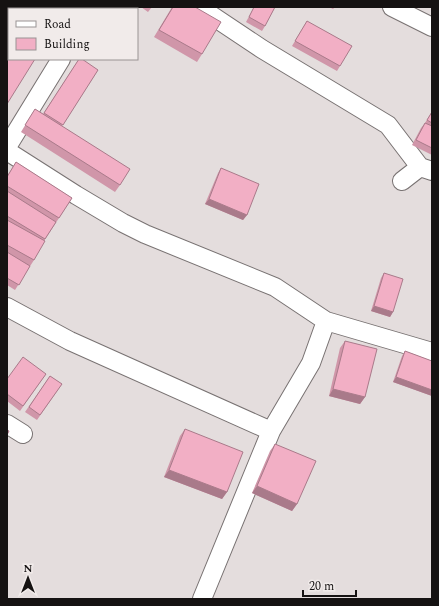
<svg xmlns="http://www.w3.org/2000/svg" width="439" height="606" font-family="Spectral,serif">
	<rect width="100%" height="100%" fill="#e4dddd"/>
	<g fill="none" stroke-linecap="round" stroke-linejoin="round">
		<!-- street casing -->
		<g stroke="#787272" stroke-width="20">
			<path id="street" d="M199 7 262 49 388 125 420 167
				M392 7 432 27
				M91 9 92 7
				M7 147 61 59
				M7 151 76 195 123 223 145 234 275 287 326 321 432 352
				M402 181 420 167 432 171
				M7 307 70 341 271 431
				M7 424 23 434
				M202 599 271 431 311 363 326 321"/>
		</g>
		<!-- street -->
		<use href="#street" stroke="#fff" stroke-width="18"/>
	</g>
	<!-- wall -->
	<path fill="#d096a9" d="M141 7H152L148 12Z
		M172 7H195L202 54 197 62 154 37Z
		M254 7H275L265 26 262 31 246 22Z
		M329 7H335L333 9Z
		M307 21 340 66 337 71 292 46Z
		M79 59 98 70 62 126 120 185 115 192 21 132 35 109 43 114Z
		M432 111V155L412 145 421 128 425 123Z
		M16 162 72 198 44 241 34 260 15 290 7 285V176Z
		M221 168 247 215 243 220 205 204 218 173Z
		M384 273 393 312 390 317 371 311 381 278Z
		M345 341 365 397 360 404 329 396 340 348Z
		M405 351 432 361V396L393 382 402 356Z
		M46 374 20 411 7 401V379Z
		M50 376 62 384 37 420 25 412Z
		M185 429 227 492 222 499 164 477 180 436Z
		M275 444 297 504 292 511 252 493 270 451Z"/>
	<!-- shaded-wall -->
	<path fill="#a97a8a" d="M209 199 247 215 243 220 205 204Z
		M374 306 393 312 390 317 371 311Z
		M396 377 432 390V396L393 382Z
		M333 389 365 397 360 404 329 396Z
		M169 470 227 492 222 499 164 477Z
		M257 486 297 504 292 511 252 493Z"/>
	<!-- building -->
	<path fill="#f2afc5" stroke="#a97a8a" d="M173 7H195L221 22 202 54 159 30Z
		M254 7H275L265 26 249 17Z
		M307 21 352 46 340 66 295 41Z
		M7 42 9 43V59H35L7 104Z
		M79 59H82L98 70 63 125 44 113Z
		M35 109 130 169 120 185 25 125Z
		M432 112V123L427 120Z
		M425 123 432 126V148L416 140Z
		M16 162 72 198 59 218 7 186V177Z
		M221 168 259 184 247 215 209 199Z
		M7 191 56 222 45 239 7 216Z
		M7 220 45 241 34 260 7 245Z
		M7 252 30 266 19 285 7 278Z
		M384 273 403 279 393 312 374 306Z
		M345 341 377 349 365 397 333 389Z
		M405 351 432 361V390L396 377Z
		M23 357 46 374 23 406 7 394V379Z
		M50 376 62 384 40 415 29 407Z
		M185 429 243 452 227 492 169 470Z
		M7 430 9 431 7 435Z
		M275 444 316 461 297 504 257 486Z"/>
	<!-- border -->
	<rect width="439" height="606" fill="none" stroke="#151212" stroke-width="16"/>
	<!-- legend -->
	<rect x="8" y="8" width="130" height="52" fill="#f1ebea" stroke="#999494"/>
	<rect x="16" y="21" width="20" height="6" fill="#ffffff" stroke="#999494"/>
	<text x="44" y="28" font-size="12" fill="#151212">Road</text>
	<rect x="16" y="38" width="20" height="12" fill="#f2afc5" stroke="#999494"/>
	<text x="44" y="48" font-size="12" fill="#151212">Building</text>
	<!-- north arrow -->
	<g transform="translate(28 578)" stroke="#f1ebea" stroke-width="3" paint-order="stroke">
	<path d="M0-3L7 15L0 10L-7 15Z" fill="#151212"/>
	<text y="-6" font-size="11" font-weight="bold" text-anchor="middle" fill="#151212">N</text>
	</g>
	<!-- scale -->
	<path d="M303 590v6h53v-6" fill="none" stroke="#151212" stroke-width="2"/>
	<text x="309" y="590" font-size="12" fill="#151212" stroke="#f1ebea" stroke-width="3" paint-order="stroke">20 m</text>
</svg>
